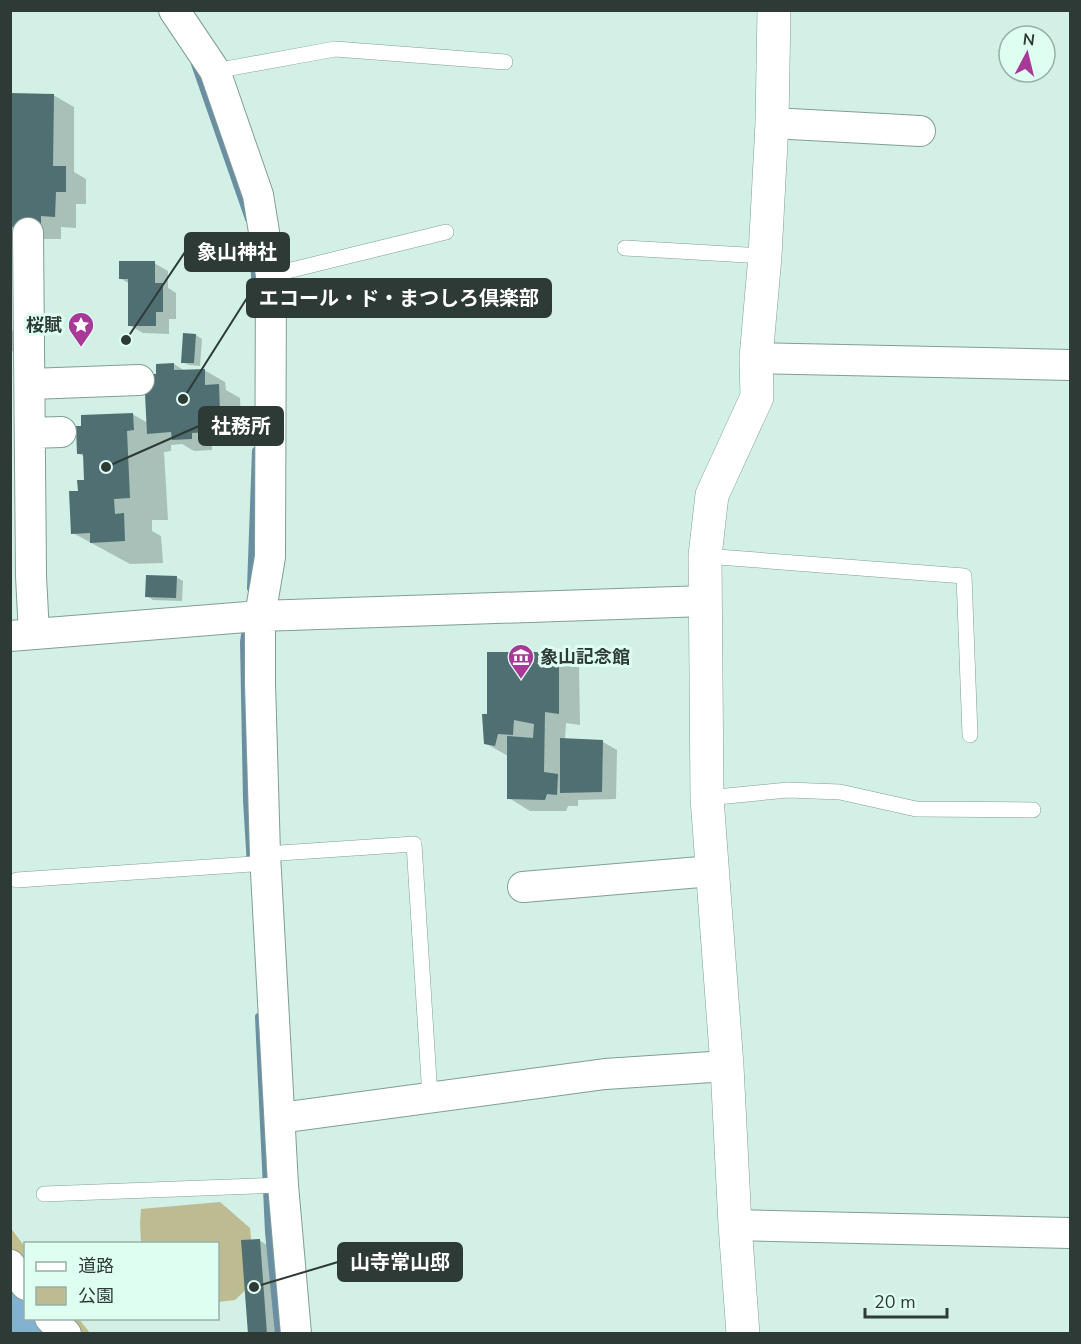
<svg xmlns="http://www.w3.org/2000/svg" width="1081" height="1344" font-family="'Nunito Sans','Noto Sans JP',sans-serif">
	<rect width="100%" height="100%" fill="#d2f0e5"/>
	<!-- green -->
	<path fill="#bdbb91" d="M220 1202 250 1228 255 1281 235 1300 218 1302V1244L141 1243 140 1223 141 1209Z"/>
	<!-- forest -->
	<path fill="#c0be8c" d="M10 1227 25 1247 26 1318 79 1319 90 1333H11Z"/>
	<!-- shadow -->
	<path fill="#0003" d="M10 95H53L74 107V172L86 179V204H76V228L61 227V239H34L23 233 10 232Z
		M154 263 168 271V288L176 293V319H169V334L143 333 129 325 130 284 120 278Z
		M10 329 18 333 17 352 10 351Z
		M196 335 202 339 200 366 189 365 182 362Z
		M174 364 185 371 204 370 225 382 226 390 240 398 241 424H228L229 444H212V450L194 451 182 444 171 445V451L164 452 168 520H152V531L161 536 163 563 130 564 73 533 79 492 86 481 85 457 78 453 132 414 148 423 157 375Z
		M176 577 183 581 182 601 153 600 147 596Z
		M558 654 579 666 580 725 566 723 565 740 603 742 617 750 616 799 578 800V806H568L566 811H530L509 798 508 756 485 743 489 715Z
		M259 1240 273 1249 280 1334H250Z"/>
	<g fill="none" stroke-linecap="round" stroke-linejoin="round">
		<!-- stream -->
		<path stroke="#6a8ea2" stroke-width="8" d="M195 64 249 219
			M253 256 257 294
			M251 588 256 451
			M246 627 244 642 247 800 251 866
			M259 1017 269 1232 279 1334"/>
		<!-- river -->
		<path stroke="#83b2d0" stroke-width="50" d="M10 1299 36 1334"/>
	</g>
	<!-- building -->
	<path fill="#506f72" d="M10 93 54 94 53 166H66V192H56L55 217 41 216V228L11 227Z
		M119 261H155V283H163V312H156V326H128V279H119Z
		M183 333 196 334 194 363H181Z
		M174 363V370L205 369V385L219 384 220 413H208V432L192 433V439L172 440 171 432 147 434 144 374H156V364Z
		M133 413 134 430 127 431 130 498 114 499 115 514 124 513 125 541 90 543V533L71 534 69 491H78L77 480H84L83 454H77L76 426H81V415Z
		M146 575 177 576 176 598 145 597Z
		M487 652H559V714L545 712 544 772 558 774 557 795 547 794 545 800 507 799V736L533 738 534 724 514 720 513 735 498 734 495 746 484 744 482 714H487Z
		M560 738 603 740 602 792 560 793Z
		M260 1239 267 1334H248L241 1240Z"/>
	<g fill="none" stroke-linecap="round" stroke-linejoin="round">
		<!-- lane casing -->
		<g stroke="#829e94" stroke-width="16">
			<path id="lane" d="M215 71 335 49 505 62
				M625 248 765 256
				M271 275 446 232
				M705 556 964 576 970 735
				M707 798 788 790 840 792 916 809 1033 810
				M265 854 414 844 430 1097
				M17 880 266 863
				M44 1194 283 1185"/>
		</g>
		<!-- street casing -->
		<g stroke="#829e94" stroke-width="32">
			<path id="street" d="M174 10 215 71 258 195 271 275 270 557 260 616V683L265 854 283 1185 296 1334
				M772 123 920 131
				M28 233 31 576 34 634
				M756 358 1070 365
				M30 384 139 380
				M30 433 61 432
				M10 636 260 616 705 601
				M523 887 712 871
				M280 1118 605 1074 727 1066
				M735 1225 1070 1233
				M10 1265 26 1285
				M50 1318 66 1334"/>
		</g>
		<!-- secondary casing -->
		<g stroke="#829e94" stroke-width="34">
			<path id="secondary" d="M743 1334 735 1225 727 1066 707 798 705 556 712 495 757 397 756 358 765 256 772 123 774 10"/>
		</g>
		<!-- lane -->
		<use href="#lane" stroke="#fff" stroke-width="15"/>
		<!-- street -->
		<use href="#street" stroke="#fff" stroke-width="30"/>
		<!-- secondary -->
		<use href="#secondary" stroke="#fff" stroke-width="33"/>
	</g>
	<!-- icons -->
	<defs>
		<g id="sight-pin" transform="scale(1.35)"><path d="M0 17L-7.5 6A9.5 9.5 0 1 1 7.5 6Z" fill="#a93996" stroke="#dffef2"/><path d="M0-6L1.8-2.2L6-1.7L2.9 1.2L3.7 5.4L0 3.3L-3.7 5.4L-2.9 1.2L-6-1.7L-1.8-2.2Z" fill="#fff"/></g>
		<g id="museum-pin" transform="scale(1.35)"><path d="M0 17L-7.5 6A9.5 9.5 0 1 1 7.5 6Z" fill="#a93996" stroke="#dffef2"/><path d="M0-6L6-3V-2H-6V-3ZM-5-1h2V3h-2ZM-1-1h2V3h-2ZM3-1h2V3H3ZM-6 4H6V6H-6Z" fill="#fff"/></g>
	</defs>
	<g fill-rule="evenodd">
		<use href="#sight-pin" x="81" y="325"/>
		<use href="#museum-pin" x="521" y="657"/>
	</g>
	<g text-anchor="middle" dominant-baseline="central" stroke-width="6" stroke-linejoin="round" paint-order="stroke">
		<!-- poi labels -->
		<g font-size="18" font-weight="bold" fill="#2e3a36" stroke="#dffef2" text-anchor="end">
			<text x="62" y="325">桜賦</text>
			<text x="540" y="657" text-anchor="start">象山記念館</text>
		</g>
	</g>
	<!-- callouts -->
	<path fill="none" stroke="#2e3a36" stroke-width="2" d="M126 340L185 252M183 399L247 298M106 467L199 426M254 1287L338 1262"/>
	<g fill="#2e3a36" stroke="#dffef2" stroke-width="2">
		<circle cx="126" cy="340" r="6"/>
		<circle cx="183" cy="399" r="6"/>
		<circle cx="106" cy="467" r="6"/>
		<circle cx="254" cy="1287" r="6"/>
	</g>
	<g fill="#2e3a36" stroke="#2e3a36" stroke-width="2">
		<rect x="185" y="233" width="104" height="38" rx="6"/>
		<rect x="247" y="279" width="304" height="38" rx="6"/>
		<rect x="199" y="407" width="84" height="38" rx="6"/>
		<rect x="338" y="1243" width="124" height="38" rx="6"/>
	</g>
	<g font-size="20" text-anchor="middle" font-weight="bold" fill="#fff">
		<text x="237" y="259">象山神社</text>
		<text x="399" y="305">エコール・ド・まつしろ倶楽部</text>
		<text x="241" y="433">社務所</text>
		<text x="400" y="1269">山寺常山邸</text>
	</g>
	<!-- border -->
	<rect width="1081" height="1344" fill="none" stroke="#2e3a36" stroke-width="24"/>
	<!-- legend -->
	<rect x="24" y="1242" width="195" height="78" fill="#dffef2" stroke="#98b0a7" stroke-width="1.5"/>
	<rect x="36" y="1262" width="30" height="9" fill="#ffffff" stroke="#98b0a7" stroke-width="1.5"/>
	<text x="78" y="1272" font-size="18" fill="#2e3a36">道路</text>
	<rect x="36" y="1287" width="30" height="18" fill="#bdbb91" stroke="#98b0a7" stroke-width="1.5"/>
	<text x="78" y="1302" font-size="18" fill="#2e3a36">公園</text>
	<!-- north arrow -->
	<g transform="translate(1027 54) rotate(7)"><circle r="28" fill="#dffef2" stroke="#98b0a7" stroke-width="1.5"/>
	<path d="M0-4.5L10 22L0 15L-10 22Z" fill="#a93996"/>
	<text y="-9" font-size="16" font-weight="bold" text-anchor="middle" fill="#2e3a36">N</text>
	</g>
	<!-- scale -->
	<path d="M865 1308v9h82v-9" fill="none" stroke="#2e3a36" stroke-width="3"/>
	<text x="874" y="1308" font-size="18" fill="#2e3a36" stroke="#dffef2" stroke-width="4.5" paint-order="stroke">20 m</text>
</svg>
